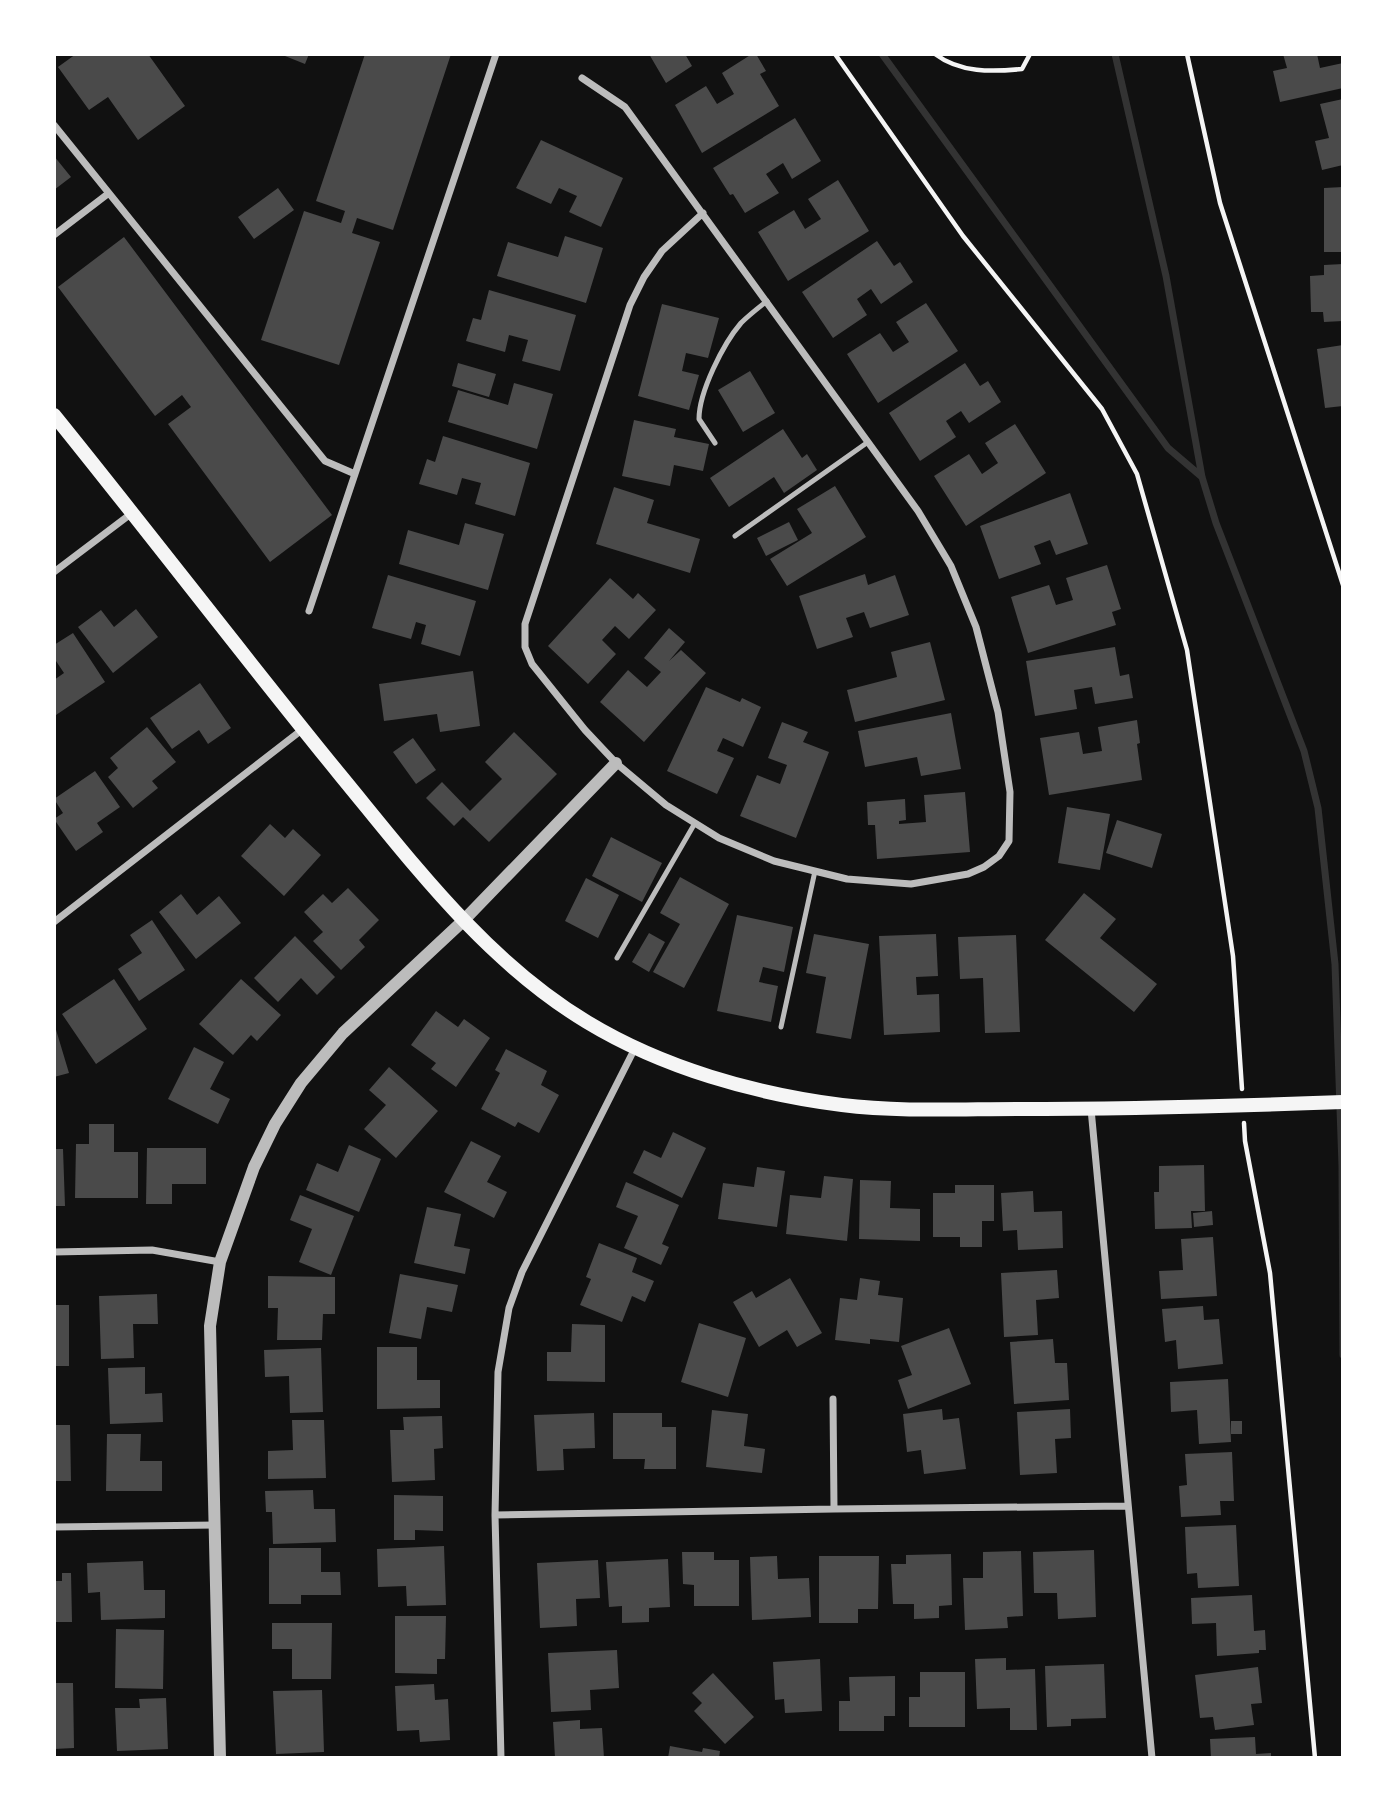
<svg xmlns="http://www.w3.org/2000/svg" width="1397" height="1812" font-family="Figtree,sans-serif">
	<rect width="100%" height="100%" fill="#111"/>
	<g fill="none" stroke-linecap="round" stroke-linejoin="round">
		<!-- stream -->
		<path stroke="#333" stroke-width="7" d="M882 54 1168 448 1202 477
			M1115 54 1166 276 1202 477 1216 523 1304 751 1318 808 1335 964 1342 1166 1343 1355"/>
	</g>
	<!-- building -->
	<path fill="#4a4a4a" d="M76 54H148L185 106 138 140 108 97 89 110 58 67Z
		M280 54H309L305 64Z
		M365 54H451L393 230 357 218 352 233 380 242 339 365 261 340 304 211 341 223 345 211 316 201Z
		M649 54H685L692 66 666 83Z
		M752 54H756L766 71 760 74 779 106 702 153 675 105 706 86 717 104 734 94 722 73Z
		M1283 54H1317L1320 68 1343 63V88L1280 102 1273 71 1287 68Z
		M1343 99V165L1322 170 1315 141 1329 138 1320 104Z
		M795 118 821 161 792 179 783 163 766 174 779 193 745 213 733 194 730 195 713 168Z
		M541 140 623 178 601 227 569 212 577 196 559 188 551 204 516 188Z
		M54 156 71 177 54 190Z
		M838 180 869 231 788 281 758 232 794 210 805 229 821 219 808 199Z
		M1343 187V252H1324V188Z
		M278 188 294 210 254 239 238 217Z
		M565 236 603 248 586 303 497 276 508 242 558 257Z
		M124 237 332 515 270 562 168 424 191 407 182 395 155 416 58 287Z
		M877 241 894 266 900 262 913 282 881 304 871 289 857 299 867 315 833 338 802 292Z
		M1343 264V321L1324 322 1323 312H1311L1310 276 1324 275V265Z
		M489 290 576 315 560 371 522 361 528 340 509 335 505 352 466 341 473 318 481 320Z
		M926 303 958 351 878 403 847 354 880 333 893 352 909 342 896 322Z
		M662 304 719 318 708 358 686 353 682 371 699 375 689 410 638 396Z
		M1343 345V406L1325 408 1317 349Z
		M458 363 496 374 489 397 452 386Z
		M965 363 980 386 988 381 1001 402 969 423 961 411 946 421 956 437 920 461 889 413Z
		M750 371 775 413 743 432 718 390Z
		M514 383 553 394 537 449 448 422 458 390 508 405Z
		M634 420 676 429 674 437 709 444 703 471 674 465 670 486 622 476Z
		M1015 424 1046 473 966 526 934 476 969 454 982 474 998 463 985 443Z
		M783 429 802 458 807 454 817 470 784 493 774 477 729 507 710 478Z
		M443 436 530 463 515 516 475 504 481 483 462 478 457 495 419 484 427 459 435 462Z
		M835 486 866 537 787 586 770 559 812 533 797 509Z
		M614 487 654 500 647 523 700 539 690 573 596 544Z
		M1070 493 1088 544 1056 555 1050 540 1034 546 1041 564 999 579 980 526Z
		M789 522 798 540 766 556 757 538Z
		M465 523 504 534 488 590 399 564 408 530 459 545Z
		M1107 565 1121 609 1112 612 1116 625 1028 653 1011 597 1049 585 1056 605 1073 600 1066 578Z
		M865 574 868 585 895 575 909 615 870 628 864 612 846 618 853 637 817 649 799 596Z
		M388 575 476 601 460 656 421 644 426 625 416 622 411 639 372 628Z
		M610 578 633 599 638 593 656 610 629 639 615 626 602 640 616 654 588 684 548 646Z
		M136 609 158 637 113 673 78 627 101 610 114 627Z
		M669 628 685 642 669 661 681 650 706 673 644 742 600 702 628 670 647 687 661 672 644 658Z
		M73 633 105 682 56 715 54 711V680L64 673 54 658V645Z
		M930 642 945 700 855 722 847 690 897 677 891 652Z
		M1115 647 1120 676 1129 674 1133 698 1095 704 1092 687 1074 690 1077 709 1035 716 1026 661Z
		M473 671 480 726 440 732 437 714 384 721 379 684Z
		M200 683 231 728 208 744 199 730 172 749 150 718Z
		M706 687 740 702 742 698 761 707 743 747 723 738 717 751 734 758 717 794 667 771Z
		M951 713 961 769 921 776 917 757 865 767 858 731Z
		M1137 720 1140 743 1137 744 1142 780 1049 795 1040 738 1079 732 1083 754 1102 751 1098 727Z
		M782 722 808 732 803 742 829 752 796 838 740 816 757 775 780 784 787 765 768 758Z
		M147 727 176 762 152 781 158 788 133 808 108 777 118 768 110 758Z
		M514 732 557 774 489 842 463 817 454 826 426 798 442 782 470 811 502 779 485 762Z
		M413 738 436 770 416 784 393 752Z
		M95 771 120 807 97 823 103 832 76 851 54 819 63 813 54 799Z
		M965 792 970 852 877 859 875 825H868L867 802 905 799 906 820 899 821V824L926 822 924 795Z
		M1067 807 1110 814 1100 870 1058 863Z
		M1117 820 1162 834 1152 868 1106 853Z
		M270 824 285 838 293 829 321 855 284 896 241 856Z
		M611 837 662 863 642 902 592 876Z
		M680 877 729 904 684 988 653 972 680 924 660 913Z
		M586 878 619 895 598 938 565 921Z
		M348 888 379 920 359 940 365 947 341 970 313 941 323 932 304 912 323 894 332 903Z
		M1084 893 1116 919 1100 938 1157 984 1134 1012 1045 940Z
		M181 894 197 915 219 896 241 923 196 959 159 912Z
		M737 915 793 927 784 972 763 967 759 982 778 986 771 1022 717 1011Z
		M152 920 185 970 139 1001 118 969 142 953 130 935Z
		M649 933 665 942 649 972 632 962Z
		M814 934 869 944 851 1039 816 1033 826 977 806 973Z
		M936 934 938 976 916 977 917 995 939 994 940 1032 884 1035 879 936Z
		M1016 935 1020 1032 985 1033 983 978 960 979 958 937Z
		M295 936 335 977 317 995 301 978 278 1002 254 978Z
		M114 979 147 1029 96 1064 62 1014Z
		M241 979 281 1015 257 1041 251 1035 233 1055 199 1024Z
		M436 1011 458 1027 464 1019 490 1038 456 1087 431 1069 436 1063 411 1045Z
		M54 1023 69 1073 54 1077Z
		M194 1047 224 1062 210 1089 230 1099 218 1124 168 1099Z
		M506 1049 547 1071 541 1085 559 1095 539 1133 518 1122 515 1127 481 1109 500 1073 495 1070Z
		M389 1067 438 1111 396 1158 364 1129 386 1105 369 1090Z
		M89 1124H114V1152H138V1198H75L76 1144H89Z
		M673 1132 706 1148 682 1198 633 1173 644 1150 661 1158Z
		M471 1141 501 1156 487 1182 507 1192 494 1218 444 1192Z
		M349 1145 381 1159 359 1212 306 1190 317 1163 338 1172Z
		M147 1148H206V1184H172V1204H146Z
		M54 1149H63L65 1206H54Z
		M1204 1165 1205 1211H1191L1192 1228 1155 1229 1154 1192H1159V1166Z
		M757 1167 785 1171 777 1227 718 1219 723 1183 754 1187Z
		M824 1176 853 1179 847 1241 786 1234 790 1195 821 1198Z
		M860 1180 891 1181 890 1208 920 1209V1241L859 1239Z
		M626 1182 679 1205 662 1244 669 1247 661 1265 624 1248 638 1216 616 1207Z
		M955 1185H994V1221H982V1247H960V1237H933V1193H955Z
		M1033 1191 1034 1212 1062 1211 1063 1248 1018 1250 1017 1230 1003 1231 1001 1193Z
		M300 1195 354 1216 331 1275 299 1262 312 1229 290 1220Z
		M427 1207 461 1214 454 1246 470 1249 465 1274 414 1263Z
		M1212 1211 1213 1225 1194 1227 1193 1213Z
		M1213 1237 1217 1296 1161 1299 1159 1271 1183 1270 1181 1239Z
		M599 1243 637 1258 632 1272 654 1281 645 1302 632 1296 622 1322 580 1305 591 1279 586 1277Z
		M1057 1270 1059 1298 1036 1300 1038 1335 1004 1337 1001 1273Z
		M400 1274 458 1285 452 1312 427 1307 421 1339 389 1333Z
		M268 1276 335 1277V1314H323L322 1340H277L278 1308H268Z
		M790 1278 822 1333 797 1347 787 1330 759 1347 733 1302 752 1291 756 1298Z
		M860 1278 880 1281 878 1295 903 1298 899 1342 870 1339V1344L835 1340 840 1298 857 1300Z
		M157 1294 158 1324H133L134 1358 101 1359 99 1296Z
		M54 1305H69V1366H54Z
		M1203 1306 1204 1320 1219 1319 1223 1364 1178 1369 1176 1340 1165 1342 1162 1309Z
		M699 1323 746 1338 728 1397 681 1382Z
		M572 1324 605 1325V1382L547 1381V1352H571Z
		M949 1328 971 1384 908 1409 898 1380 912 1375 901 1346Z
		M1053 1339 1055 1363H1067L1069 1400 1014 1404 1010 1342Z
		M377 1347H417V1380H440V1408L377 1409Z
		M321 1348 323 1412 290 1413 289 1376 265 1377 264 1350Z
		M145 1367V1394L162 1393 163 1422 110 1424 108 1368Z
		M1228 1379 1231 1442 1199 1444 1197 1410 1171 1412 1170 1382Z
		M942 1409 943 1420 959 1418 966 1469 924 1474 921 1450 907 1452 903 1414Z
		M1070 1409 1071 1438 1055 1439 1057 1473 1020 1475 1017 1412Z
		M712 1410 748 1414 744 1446 765 1449 762 1473 706 1467Z
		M594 1413 595 1448 563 1449 564 1470 537 1471 534 1415Z
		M613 1413H662V1427H676V1469H644L645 1459H613Z
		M442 1416 443 1448 434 1449 435 1480 392 1482 390 1430H404L403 1417Z
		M292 1420H324L326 1478 268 1479V1451L293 1450Z
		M1231 1421H1242V1434H1231Z
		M54 1425H70L71 1481H54Z
		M107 1434H141L140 1461H162V1491H106Z
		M1232 1452 1234 1501H1220L1221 1515 1181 1517 1179 1486 1187 1485 1185 1454Z
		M313 1490 314 1509H335L336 1542 273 1544 272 1512H266L265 1491Z
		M394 1495 443 1496V1531L415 1530V1540H394Z
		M1236 1525 1239 1586 1198 1588 1197 1573 1187 1574 1185 1527Z
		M444 1546 446 1605 407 1606 406 1586 378 1587 377 1549Z
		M269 1548H321V1572H340L341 1595H301V1604H269Z
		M1094 1550 1096 1617 1058 1619 1057 1593H1034L1033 1552Z
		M1021 1551 1023 1616 1007 1617 1008 1628 965 1630 963 1578H983V1552Z
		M682 1552H714V1560H739V1606H694V1585L683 1584Z
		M951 1554 952 1605 939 1606V1618L914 1619V1604H893L891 1564H906V1555Z
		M777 1556 778 1579 809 1578 811 1617 752 1620 750 1557Z
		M819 1556H879L878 1609H858V1623H819Z
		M668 1559 670 1607 649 1608V1622L622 1623V1606L609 1607 606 1562Z
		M598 1560 600 1598 576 1599 577 1626 540 1628 537 1563Z
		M143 1561 144 1590H165V1618L101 1620 100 1592 88 1593 87 1563Z
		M62 1573H71L72 1622H54V1581H62Z
		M1252 1595 1254 1631 1265 1630 1266 1650H1259V1653L1217 1656 1216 1623 1192 1624 1191 1598Z
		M395 1616H446L445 1659H437V1674L395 1673Z
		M272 1623H332L331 1679H292V1649H272Z
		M116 1629 164 1630 163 1689 115 1688Z
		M617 1650 619 1688 590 1690 591 1710 551 1712 548 1653Z
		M1006 1658V1670L1035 1669 1037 1730H1010V1708L977 1709 975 1659Z
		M820 1659 822 1711 785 1713 784 1699 775 1700 773 1662Z
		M1104 1664 1106 1718 1071 1719V1726L1047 1727 1045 1666Z
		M1258 1667 1262 1703 1251 1704 1254 1725 1215 1730 1213 1717 1200 1718 1195 1675Z
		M920 1672H965V1727H909V1697H920Z
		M713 1673 754 1717 725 1744 694 1711 702 1703 692 1693Z
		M895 1676V1716H884V1731H839V1701H850L849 1677Z
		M54 1683H73L74 1748 54 1749Z
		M434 1684 435 1700 448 1699 450 1740 420 1742 419 1730 397 1731 395 1686Z
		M322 1690 324 1752 276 1754 273 1691Z
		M166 1698 168 1749 117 1751 115 1708H140L139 1699Z
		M580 1720V1729L602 1728 604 1758H555L553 1722Z
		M1255 1737 1256 1754 1271 1753V1758H1211L1210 1739Z
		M670 1746 702 1752 703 1748 720 1751 719 1758H668Z"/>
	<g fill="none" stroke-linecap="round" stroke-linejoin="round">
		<!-- path -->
		<path stroke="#f5f5f5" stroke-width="4.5" d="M835 54 963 236 1102 409 1137 474 1187 650 1233 956 1242 1089
			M935 54C960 73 992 72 1022 69L1030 54
			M1187 54 1220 203 1343 585
			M1244 1123 1245 1141 1270 1273 1315 1758"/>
		<!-- service -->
		<path stroke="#bcbcbc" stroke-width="5" d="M715 443 699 419C699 392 723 344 741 323 749 315 758 308 767 301
			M735 536 868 442
			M617 958 695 823
			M781 1027 815 871"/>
		<!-- minor -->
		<path stroke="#bcbcbc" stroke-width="7" d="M582 78 625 107 918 511 951 566 976 627 998 712 1010 792 1009 841 999 856 984 867 968 874 911 884 847 879 774 861 719 838 666 805 616 763 585 730 532 664 525 647V624L630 305 644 277 662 251 703 213
			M54 125 325 461 355 474
			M54 235 109 193
			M54 572 132 513
			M309 611 496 54
			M54 922 303 729
			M1091 1109 1152 1758
			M54 1252 152 1250 220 1262
			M833 1399 834 1509
			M495 1515 834 1509 1127 1506
			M54 1527 216 1525
			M501 1758 495 1515 498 1372 509 1308 522 1272 635 1048"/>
		<!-- tertiary -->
		<path stroke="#bcbcbc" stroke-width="12" d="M220 1758 210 1326 220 1262 254 1167 275 1124 301 1083 343 1033 463 921 616 763"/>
		<!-- secondary -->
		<path stroke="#f5f5f5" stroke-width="14" d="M54 415C151 535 244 657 341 776 415 866 486 961 587 1022 663 1068 755 1094 842 1105 898 1112 961 1109 1017 1109 1126 1109 1234 1106 1343 1102"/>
	</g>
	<!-- border -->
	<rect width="1397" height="1812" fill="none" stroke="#ffffff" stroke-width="112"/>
</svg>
